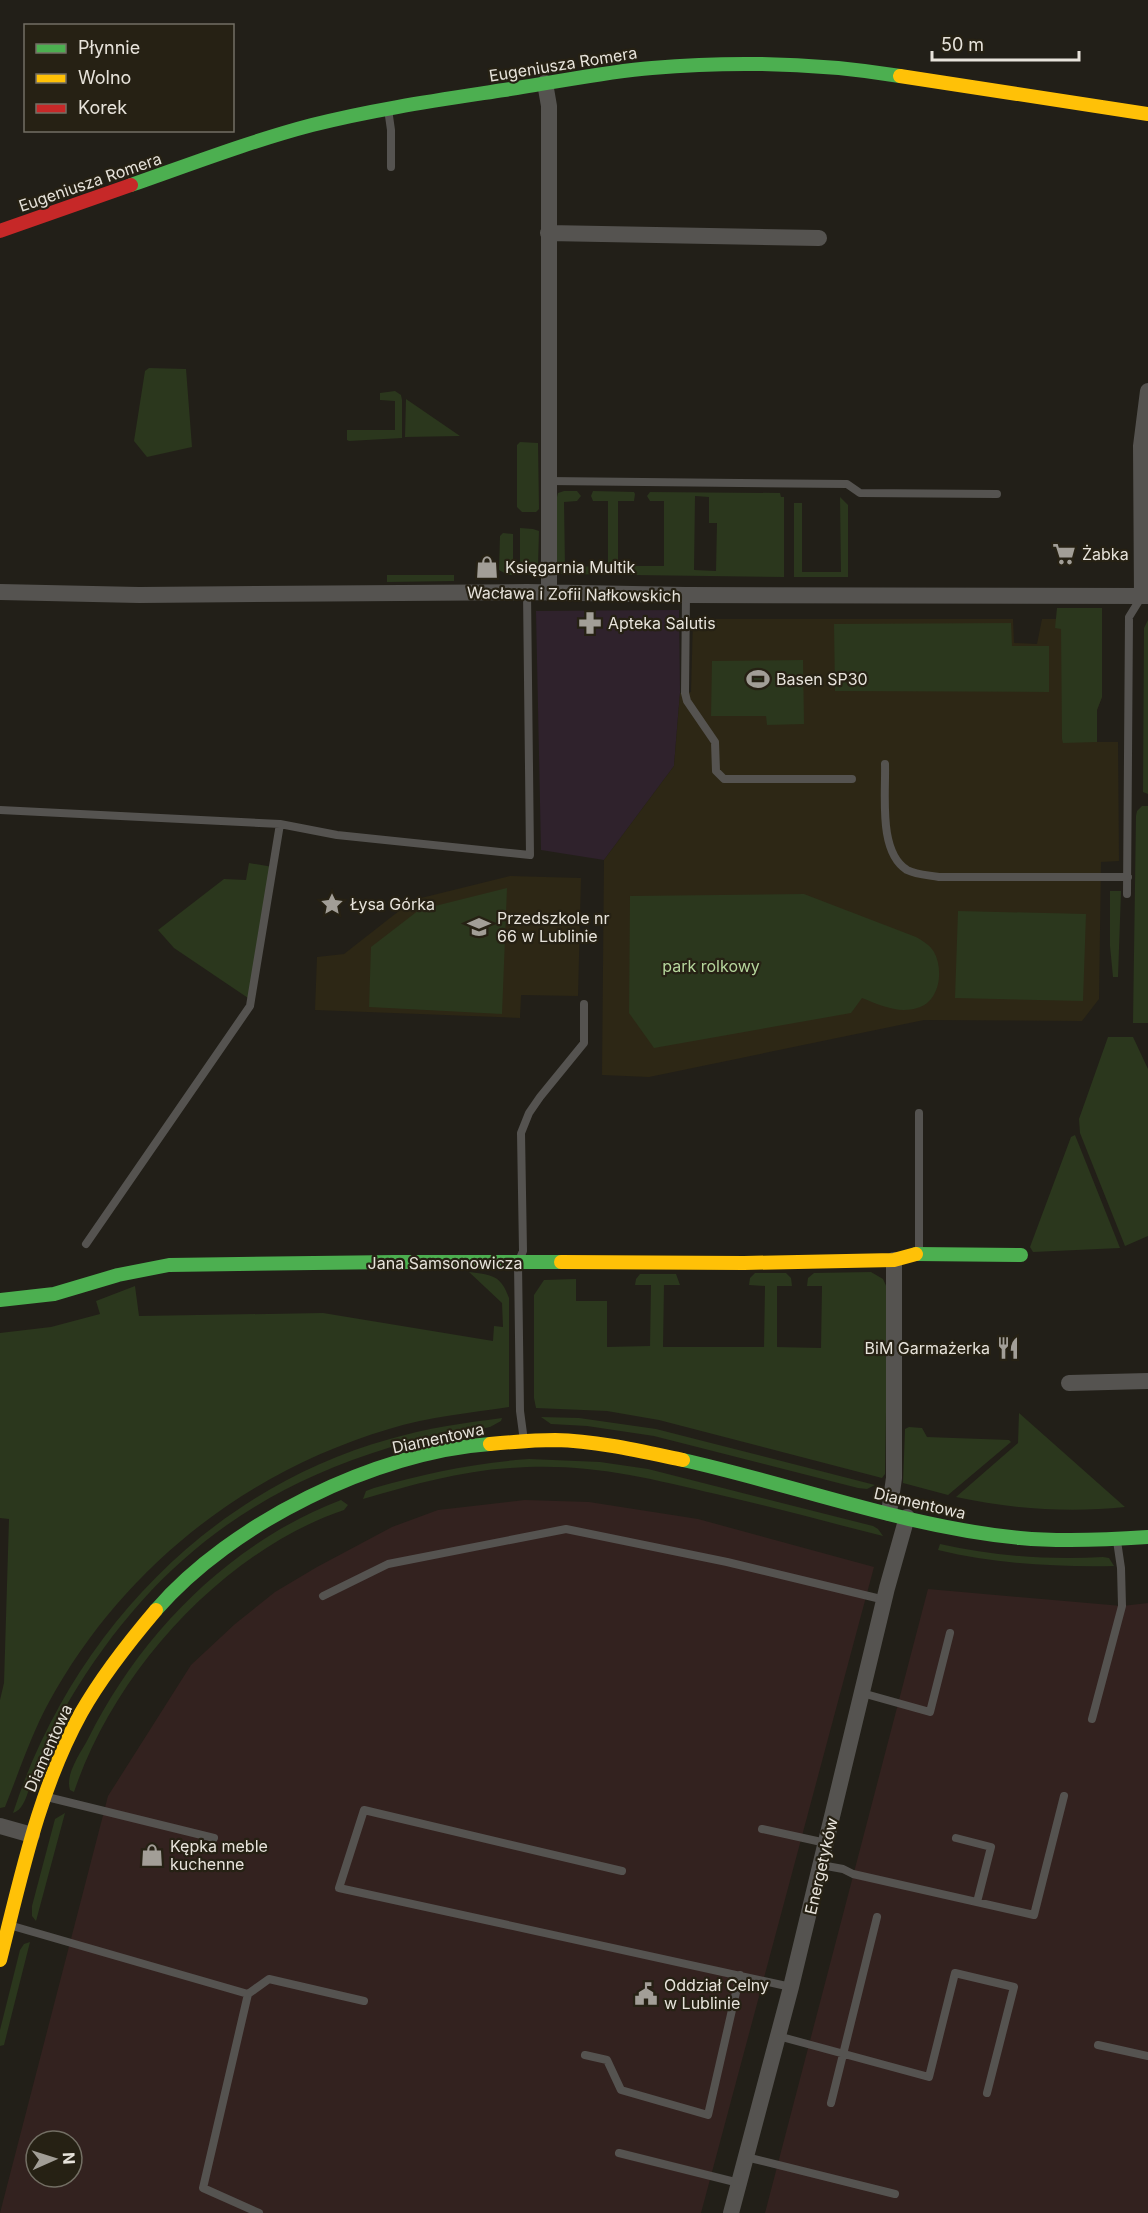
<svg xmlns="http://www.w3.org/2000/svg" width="1148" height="2213" font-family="Inter,sans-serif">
	<rect width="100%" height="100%" fill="#221f18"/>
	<!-- commercial -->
	<path fill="#2f222c" d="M679 610 680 693 674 766 604 860 541 850 536 611Z"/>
	<!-- industrial -->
	<path fill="#33221f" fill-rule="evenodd" d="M525 1500 589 1502 698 1519 874 1567 701 2213H0L108 1796 191 1665 235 1624 275 1592 317 1567 392 1527 438 1510ZM36 2141H72V2177H36Z
		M928 1589 1122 1606 1148 1603V2213H765Z"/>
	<!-- built -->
	<path fill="#2d2715" d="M693 619H1013L1014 643 1037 644 1042 619H1102V697L1097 710V742H1118L1119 861 1101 862 1099 999 1082 1021 924 1020 649 1077 602 1075 604 860 674 766 680 693 691 692Z
		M510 876 581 878 578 996 521 995 520 1018 315 1010 317 957 344 954 413 900Z"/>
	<!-- green -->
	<path fill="#2b371d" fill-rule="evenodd" d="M149 368 186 369 192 447 147 457 134 441 145 371Z
		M395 391 401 395 402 400V438L349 441 347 440V430H395V401L380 400V393Z
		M406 399 460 436 405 437Z
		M520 442 538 443 539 509 536 512H522L517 507V445Z
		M564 491H577L581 496 577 501 564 502 565 567 608 566V501H593L591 496 593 491 634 492 635 494 634 501H618V566H664V501H650L647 496 650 492 780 493 781 497H784V577L558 574 556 571 557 497 558 493ZM695 496 709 497V523H717L716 571 694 570Z
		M840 497 848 505V577H794V503H802V572H841Z
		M520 528 533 529 539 531 538 566 536 575 520 574Z
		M503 533 513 534V575H508L499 570 500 536Z
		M387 575H454V581L387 582Z
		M1057 608H1102V697L1097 710V742L1063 743 1062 739 1061 629 1055 628Z
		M1148 620V794L1143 792 1144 628Z
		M1011 623 1012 646H1049V692L835 691 834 624Z
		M803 660 804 724 767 725 766 716H711L712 661Z
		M1142 806H1148V1023H1133L1136 816 1137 811Z
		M249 863 273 867 251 1000 174 948 158 930 224 879 246 880Z
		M507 888 502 1014 369 1007 371 947 419 910Z
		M1110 891H1121L1118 977H1113L1110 946Z
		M804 894 916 937C923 941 930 945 934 952 944 970 940 1002 917 1008 898 1014 880 1005 862 998L851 1013 654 1048 629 1013 630 896Z
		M958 911 1086 914 1083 1001 955 998Z
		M1108 1037H1133L1148 1069V1236L1125 1246 1080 1133 1079 1119Z
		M1075 1135 1120 1248 1033 1252 1030 1247 1071 1137Z
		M469 1272C492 1275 501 1275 509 1298V1407C469 1413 428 1417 389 1429 244 1472 122 1569 49 1702 31 1735 19 1772 5 1807L0 1808V1700L4 1683 9 1519 0 1518V1333L51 1327 100 1314 96 1301 135 1286 139 1316 323 1313 493 1341 494 1326 503 1327 502 1303Z
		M871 1272 883 1279 888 1290 885 1474 882 1478 659 1420 607 1411 536 1408 534 1398V1295L544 1280 576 1279V1301H607V1347L650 1346 651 1285H635L636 1279 640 1274H676L680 1285H664L663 1347H764L765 1286 749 1285 750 1278 755 1273H786L791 1278 792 1286H777V1347L821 1348 822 1286H807L808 1278 814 1273Z
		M1019 1413 1125 1507C1069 1513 1011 1509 956 1497L1018 1443Z
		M541 1417 579 1418 656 1429 875 1485 867 1489 858 1488 654 1436 587 1426 551 1424Z
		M502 1418 501 1421 490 1427C474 1431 457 1431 441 1434 423 1437 405 1442 388 1448 244 1492 146 1572 69 1701 56 1723 45 1746 35 1770 30 1781 29 1794 23 1804 20 1809 18 1811 13 1813 70 1636 209 1489 390 1439 427 1428 464 1423 502 1418Z
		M909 1427 922 1428 927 1437 1009 1440 1011 1442 948 1495 903 1483 905 1429Z
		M529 1459 600 1462 648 1469 873 1526 878 1529 883 1536C827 1522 772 1507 716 1494 645 1477 584 1462 510 1468 460 1471 411 1485 363 1499L366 1491 374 1488C426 1473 474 1463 529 1459Z
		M341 1500 348 1505 344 1510C223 1551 114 1672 74 1792L70 1790C65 1774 80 1754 88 1739 140 1634 229 1543 341 1500Z
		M940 1544C993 1556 1048 1560 1103 1557L1109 1558 1114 1566C1054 1567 996 1564 938 1550Z
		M65 1813 36 1921 32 1916V1906L55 1819Z
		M30 1942 4 2045 0 2046V2030L20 1950 24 1944Z"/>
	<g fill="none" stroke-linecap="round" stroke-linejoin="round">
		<!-- lane -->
		<path stroke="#555350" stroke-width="8" d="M388 109 391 130V167
			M548 481 847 484 860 493 997 494
			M686 595 685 693 687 701 715 742 716 771 724 779H852
			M885 764C886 794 878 852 907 870 917 875 928 875 939 877H1128
			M0 810 280 824 337 835 530 855 527 592
			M1127 894 1129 617 1142 596
			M86 1244 250 1006 280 824
			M919 1252V1113
			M524 1441 520 1411 518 1263 523 1251 521 1133 529 1113 540 1097 584 1043V1004
			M323 1596 388 1564 566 1529 727 1562 885 1600
			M862 1693 930 1712 950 1633
			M1092 1719 1122 1606 1121 1568 1117 1541
			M47 1797 214 1838
			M762 1829 826 1843
			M956 1838 991 1847 977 1902
			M821 1865 843 1869 853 1874 1034 1915 1064 1796
			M622 1871 364 1810 339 1888 791 1987
			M9 1925 248 1994 203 2188 259 2213
			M248 1994 269 1979 364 2001
			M778 2036 929 2077 955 1973 1014 1987 987 2093
			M1098 2045 1148 2056
			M585 2055 607 2060 621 2090 708 2115 740 1975
			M831 2103 877 1917
			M619 2153 739 2183
			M746 2157 895 2194"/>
		<!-- street -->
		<path stroke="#555350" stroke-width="16" d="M545 83 549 106V593
			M548 233 819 238
			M0 592 139 595 527 592 686 595 1148 596
			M1142 596 1141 446 1148 391
			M1069 1383 1148 1381
			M889 1513 894 1478V1260
			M0 1826 32 1835
			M731 2213 791 1987 887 1588 907 1517"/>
		<!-- fast -->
		<path stroke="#4caf50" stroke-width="14" d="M131 185C191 164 251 141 312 125 375 109 439 100 504 90 553 83 602 72 652 68 733 61 819 63 900 76
			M916 1254 1021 1255
			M0 1300 54 1294 118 1275 169 1265 394 1262H561
			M683 1460C795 1485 905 1527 1020 1538 1063 1542 1105 1540 1148 1537
			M156 1610C231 1523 376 1452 490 1444"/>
		<!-- slow -->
		<path stroke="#ffc107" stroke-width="14" d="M900 76 1148 114
			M561 1262 744 1263 894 1260 916 1254
			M490 1444C512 1442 534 1440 555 1440 598 1441 640 1451 683 1460
			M0 1960C21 1877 39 1789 81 1713 102 1676 128 1643 156 1610"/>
		<!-- jam -->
		<path stroke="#c62828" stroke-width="14" d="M0 231 131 185"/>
	</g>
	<!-- icons -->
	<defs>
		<g id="supermarket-bare" transform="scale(1.8)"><path d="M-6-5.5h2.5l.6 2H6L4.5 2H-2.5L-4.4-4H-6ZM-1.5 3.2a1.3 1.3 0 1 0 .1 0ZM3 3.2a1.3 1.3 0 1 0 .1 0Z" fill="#a29e97" stroke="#262114" stroke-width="2.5" paint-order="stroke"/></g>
		<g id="shop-bare" transform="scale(1.8)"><path d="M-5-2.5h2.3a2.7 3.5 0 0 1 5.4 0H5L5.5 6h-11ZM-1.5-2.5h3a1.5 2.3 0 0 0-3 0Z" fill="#a29e97" stroke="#262114" stroke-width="2.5" paint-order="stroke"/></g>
		<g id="pharmacy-bare" transform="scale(1.8)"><path d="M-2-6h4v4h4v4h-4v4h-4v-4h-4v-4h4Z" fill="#a29e97" stroke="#262114" stroke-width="2.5" paint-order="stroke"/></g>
		<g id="stadium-bare" transform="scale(1.8)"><path d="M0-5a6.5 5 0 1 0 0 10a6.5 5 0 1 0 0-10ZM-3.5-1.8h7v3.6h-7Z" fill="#a29e97" stroke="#262114" stroke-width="2.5" paint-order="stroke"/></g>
		<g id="sight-bare" transform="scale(1.8)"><path d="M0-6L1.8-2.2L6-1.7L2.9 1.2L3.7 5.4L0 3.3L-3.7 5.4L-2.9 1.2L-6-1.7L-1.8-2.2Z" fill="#a29e97" stroke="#262114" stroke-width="2.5" paint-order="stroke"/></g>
		<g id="school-bare" transform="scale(1.8)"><path d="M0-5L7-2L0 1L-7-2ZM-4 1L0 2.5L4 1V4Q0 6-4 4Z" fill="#a29e97" stroke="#262114" stroke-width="2.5" paint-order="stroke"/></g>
		<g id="restaurant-bare" transform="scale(1.8)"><path d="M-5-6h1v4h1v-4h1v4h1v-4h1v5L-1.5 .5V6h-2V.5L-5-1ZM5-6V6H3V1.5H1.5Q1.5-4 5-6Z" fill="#a29e97" stroke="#262114" stroke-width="2.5" paint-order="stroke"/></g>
		<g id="civic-bare" transform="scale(1.8)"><path d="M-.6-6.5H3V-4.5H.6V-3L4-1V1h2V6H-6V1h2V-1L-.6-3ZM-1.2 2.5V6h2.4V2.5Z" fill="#a29e97" stroke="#262114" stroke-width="2.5" paint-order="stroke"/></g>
	</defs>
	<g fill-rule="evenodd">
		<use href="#supermarket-bare" x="1064" y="554"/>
		<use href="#shop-bare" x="487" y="567"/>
		<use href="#pharmacy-bare" x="590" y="623"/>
		<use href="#stadium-bare" x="758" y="679"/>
		<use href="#sight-bare" x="332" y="904"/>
		<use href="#school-bare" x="479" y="927"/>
		<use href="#restaurant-bare" x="1008" y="1348"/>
		<use href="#shop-bare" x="152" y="1855"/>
		<use href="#civic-bare" x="646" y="1994"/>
	</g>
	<g text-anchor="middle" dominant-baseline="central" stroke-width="4.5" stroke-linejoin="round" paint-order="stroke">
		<!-- street labels -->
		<g font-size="16" fill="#e7e3db" stroke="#262114">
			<text transform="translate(563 64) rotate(-9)">Eugeniusza Romera</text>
			<text transform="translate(90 182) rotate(-19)">Eugeniusza Romera</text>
			<text transform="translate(574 594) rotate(1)">Wacława i Zofii Nałkowskich</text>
			<text x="445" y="1263">Jana Samsonowicza</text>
			<text transform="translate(438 1438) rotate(-12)">Diamentowa</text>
			<text transform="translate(920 1503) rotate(13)">Diamentowa</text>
			<text transform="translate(48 1748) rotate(-66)">Diamentowa</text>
			<text transform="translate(821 1866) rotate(-77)">Energetyków</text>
		</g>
		<!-- poi labels -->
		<g font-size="16" fill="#e7e3db" stroke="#262114" text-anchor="start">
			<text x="1082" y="554">Żabka</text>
			<text x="505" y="567">Księgarnia Multik</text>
			<text x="608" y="623">Apteka Salutis</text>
			<text x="776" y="679">Basen SP30</text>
			<text x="350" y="904">Łysa Górka</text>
			<text x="497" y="918">Przedszkole nr<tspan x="497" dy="18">66 w Lublinie</tspan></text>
			<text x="990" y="1348" text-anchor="end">BiM Garmażerka</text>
			<text x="170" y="1846">Kępka meble<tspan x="170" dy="18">kuchenne</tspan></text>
			<text x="664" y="1985">Oddział Celny<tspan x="664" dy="18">w Lublinie</tspan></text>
		</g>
		<!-- park labels -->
		<g font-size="16" fill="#b6d69d" stroke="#262114">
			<text x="711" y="966">park rolkowy</text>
		</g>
	</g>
	<!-- legend -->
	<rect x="24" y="24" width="210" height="108" fill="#262114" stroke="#736f64" stroke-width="1.5"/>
	<rect x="36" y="44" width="30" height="9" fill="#4caf50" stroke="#736f64" stroke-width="1.5"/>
	<text x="78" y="54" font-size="18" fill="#e7e3db">Płynnie</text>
	<rect x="36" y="74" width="30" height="9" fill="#ffc107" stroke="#736f64" stroke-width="1.5"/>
	<text x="78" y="84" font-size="18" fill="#e7e3db">Wolno</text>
	<rect x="36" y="104" width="30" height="9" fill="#c62828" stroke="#736f64" stroke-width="1.5"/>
	<text x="78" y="114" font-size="18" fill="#e7e3db">Korek</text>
	<!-- north arrow -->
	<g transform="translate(54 2159) rotate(87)"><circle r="28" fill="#262114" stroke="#736f64" stroke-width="1.5"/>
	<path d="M0-4.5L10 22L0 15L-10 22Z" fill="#a29e97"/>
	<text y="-9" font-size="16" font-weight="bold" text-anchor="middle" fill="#e7e3db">N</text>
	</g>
	<!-- scale -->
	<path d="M932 51v9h147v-9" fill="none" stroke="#e7e3db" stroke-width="3"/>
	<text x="941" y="51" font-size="18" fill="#e7e3db" stroke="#262114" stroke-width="4.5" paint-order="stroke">50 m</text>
</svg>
